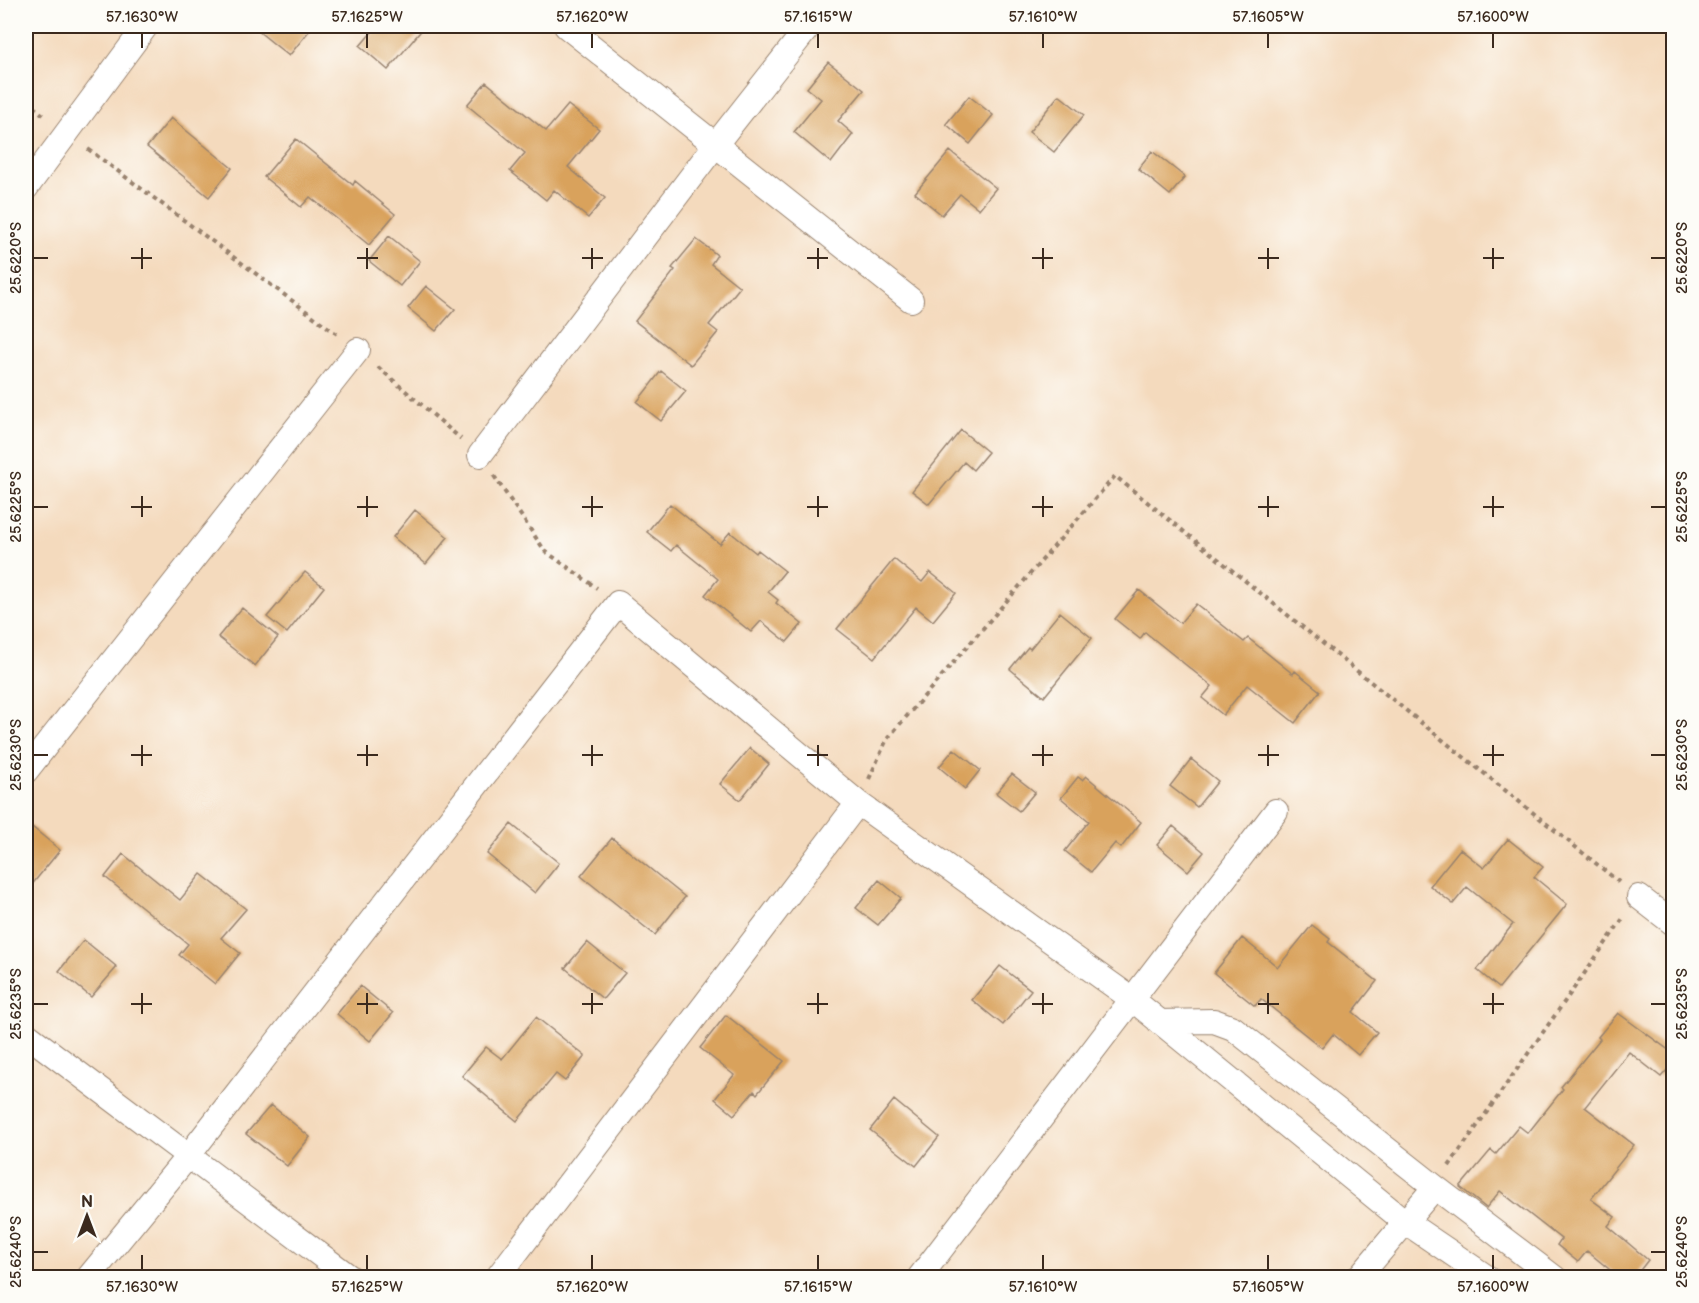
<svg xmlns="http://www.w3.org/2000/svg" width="1699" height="1303" font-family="'Balsamiq Sans',sans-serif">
	<rect width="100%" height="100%" fill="#fdfcf7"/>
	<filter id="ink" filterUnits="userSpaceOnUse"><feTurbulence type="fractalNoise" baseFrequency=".0167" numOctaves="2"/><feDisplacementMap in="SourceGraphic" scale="12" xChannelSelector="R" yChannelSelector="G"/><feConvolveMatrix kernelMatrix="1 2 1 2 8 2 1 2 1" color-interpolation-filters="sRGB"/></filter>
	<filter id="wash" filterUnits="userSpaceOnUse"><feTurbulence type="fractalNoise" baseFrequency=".008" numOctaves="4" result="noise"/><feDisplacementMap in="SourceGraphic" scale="24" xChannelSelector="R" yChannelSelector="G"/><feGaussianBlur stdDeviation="1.35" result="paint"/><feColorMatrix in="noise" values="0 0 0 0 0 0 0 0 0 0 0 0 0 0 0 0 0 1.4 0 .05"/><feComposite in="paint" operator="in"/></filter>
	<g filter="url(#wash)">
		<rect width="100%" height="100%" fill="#f4dabd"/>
		<g id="blocks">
			<!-- building -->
			<path fill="#d9a25c" d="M252 26H313L289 56Z
				M377 26H425L388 70 360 46Z
				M828 62 864 90 838 121 853 134 831 163 794 132 821 99 807 88Z
				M486 82 546 131 568 105 599 129 568 167 605 198 588 218 554 190 546 200 510 171 525 153 467 105Z
				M1059 95 1084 115 1054 152 1029 132Z
				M969 96 993 115 970 144 946 124Z
				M171 118 232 168 209 197 147 147Z
				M296 139 353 185 355 181 395 214 369 245 310 197 301 207 264 177Z
				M950 151 996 188 979 209 960 194 942 215 915 193Z
				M1152 151 1185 177 1170 195 1138 169Z
				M389 236 420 261 400 286 369 261Z
				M696 239 717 255 711 264 740 287 709 325 718 332 691 365 635 321 675 270 672 268Z
				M426 286 455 309 436 331 408 308Z
				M661 371 686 391 661 421 637 402Z
				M961 430 988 452 973 470 964 462 929 504 912 491Z
				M670 504 720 544 730 532 756 553 758 550 785 571 768 592 778 600 776 603 802 624 787 642 761 621 751 632 705 595 718 579 676 545 671 551 647 532Z
				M415 510 448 537 426 564 393 537Z
				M894 559 922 582 930 572 956 593 933 621 916 607 874 658 837 629Z
				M305 572 324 587 287 633 267 617Z
				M1139 590 1180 623 1196 604 1244 642 1248 638 1293 674 1295 671 1320 691 1295 723 1247 685 1223 715 1202 698 1212 686 1145 632 1140 639 1115 619Z
				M242 608 278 637 255 666 218 637Z
				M1060 612 1092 638 1044 697 1010 669 1028 647 1030 649Z
				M750 748 769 764 740 800 720 784Z
				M954 749 980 770 965 789 939 767Z
				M1191 759 1218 781 1197 807 1170 786Z
				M1012 774 1035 792 1019 811 996 793Z
				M1086 776 1141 822 1121 848 1115 843 1091 872 1065 851 1089 821 1061 798 1078 777 1082 780Z
				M26 822 60 850 26 892Z
				M511 824 559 863 535 893 487 854Z
				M1173 826 1204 852 1188 871 1157 845Z
				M612 838 685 897 655 935 581 876Z
				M1508 839 1543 867 1534 877 1567 904 1499 988 1477 970 1513 924 1467 887 1453 904 1430 886 1460 849 1484 868Z
				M123 854 180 900 201 874 246 909 221 938 240 953 215 984 179 955 188 944 105 877Z
				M879 880 901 898 878 925 856 908Z
				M1312 925 1330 939 1328 942 1377 981 1353 1012 1377 1032 1358 1055 1333 1034 1322 1048 1261 999 1255 1006 1214 973 1242 938 1278 967Z
				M84 940 117 967 91 997 59 971Z
				M587 942 625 973 603 999 565 968Z
				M1000 966 1031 990 1003 1025 972 1000Z
				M360 986 393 1013 370 1041 337 1014Z
				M1618 1013 1674 1054V1062L1661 1077 1629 1052 1585 1107 1634 1145 1591 1199 1615 1217 1608 1226 1648 1260 1634 1278H1620L1587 1251 1578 1262 1557 1245 1561 1239 1500 1191 1486 1208 1460 1187 1491 1150 1496 1154 1519 1126 1528 1133 1563 1089 1561 1087 1600 1039 1598 1037Z
				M726 1015 784 1061 757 1094 754 1091 734 1115 715 1099 734 1075 700 1048Z
				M536 1017 585 1056 565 1081 556 1074 517 1121 462 1076 486 1047 502 1059Z
				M894 1100 939 1137 916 1166 870 1130Z
				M271 1105 310 1137 287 1166 246 1134Z"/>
		</g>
	</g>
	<g filter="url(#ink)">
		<use href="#blocks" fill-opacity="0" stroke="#98826e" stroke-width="1.5"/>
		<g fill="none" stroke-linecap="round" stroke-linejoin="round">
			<!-- minor casing -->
			<g stroke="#98826e" stroke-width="26">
				<path id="minor" d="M566 26 911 300
					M26 188 146 26
					M480 455 716 144 809 26
					M26 771 358 350
					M1639 897 1674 924
					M1159 1022 1214 1021 1233 1028 1435 1187 1555 1278
					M26 1034 351 1278
					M88 1278 189 1155 618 603 858 803 1132 999 1404 1221 1488 1278
					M497 1278 858 803
					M919 1278 1276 811
					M1358 1278 1435 1187"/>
			</g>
			<!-- path -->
			<path stroke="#98826e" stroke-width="4" stroke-dasharray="4.5 4.5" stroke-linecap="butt" d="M26 101 46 117
				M88 149 337 334
				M378 367 461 439
				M494 476 545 551 597 588
				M869 779 887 739 1115 476 1619 882
				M1449 1166 1624 917"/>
			<!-- minor -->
			<use href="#minor" stroke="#fff" stroke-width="24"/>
		</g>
	</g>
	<!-- ticks -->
	<path fill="none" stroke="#3b2a1e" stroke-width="2" d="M142 33V48M367 33V48M592 33V48M818 33V48M1043 33V48M1268 33V48M1493 33V48M142 248V269M367 248V269M592 248V269M818 248V269M1043 248V269M1268 248V269M1493 248V269M33 258H48M131 258H152M357 258H378M582 258H603M807 258H828M1032 258H1053M1258 258H1279M1483 258H1504M1651 258H1666M142 496V517M367 496V517M592 496V517M818 496V517M1043 496V517M1268 496V517M1493 496V517M33 507H48M131 507H152M357 507H378M582 507H603M807 507H828M1032 507H1053M1258 507H1279M1483 507H1504M1651 507H1666M142 745V766M367 745V766M592 745V766M818 745V766M1043 745V766M1268 745V766M1493 745V766M33 755H48M131 755H152M357 755H378M582 755H603M807 755H828M1032 755H1053M1258 755H1279M1483 755H1504M1651 755H1666M142 993V1014M367 993V1014M592 993V1014M818 993V1014M1043 993V1014M1268 993V1014M1493 993V1014M33 1004H48M131 1004H152M357 1004H378M582 1004H603M807 1004H828M1032 1004H1053M1258 1004H1279M1483 1004H1504M1651 1004H1666M33 1252H48M1651 1252H1666M142 1255V1270M367 1255V1270M592 1255V1270M818 1255V1270M1043 1255V1270M1268 1255V1270M1493 1255V1270"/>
	<!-- margin -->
	<rect width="1699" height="1303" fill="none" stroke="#fdfcf7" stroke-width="66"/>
	<!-- north arrow -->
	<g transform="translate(87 1216)" stroke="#fdfcf7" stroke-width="4.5" paint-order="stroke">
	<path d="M0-4.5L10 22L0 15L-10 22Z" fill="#3b2a1e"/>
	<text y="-9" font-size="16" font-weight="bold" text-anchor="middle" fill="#3b2a1e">N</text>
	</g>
	<rect x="33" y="33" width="1633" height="1237" fill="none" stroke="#3b2a1e" stroke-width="2"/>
	<g font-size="15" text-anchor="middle" fill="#3b2a1e">
		<text x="142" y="22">57.1630°W</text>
		<text x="367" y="22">57.1625°W</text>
		<text x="592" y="22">57.1620°W</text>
		<text x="818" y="22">57.1615°W</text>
		<text x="1043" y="22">57.1610°W</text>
		<text x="1268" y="22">57.1605°W</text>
		<text x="1493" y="22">57.1600°W</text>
		<text transform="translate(16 258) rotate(-90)" y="5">25.6220°S</text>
		<text transform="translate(1682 258) rotate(-90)" y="5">25.6220°S</text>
		<text transform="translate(16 507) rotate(-90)" y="5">25.6225°S</text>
		<text transform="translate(1682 507) rotate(-90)" y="5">25.6225°S</text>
		<text transform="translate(16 755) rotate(-90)" y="5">25.6230°S</text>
		<text transform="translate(1682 755) rotate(-90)" y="5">25.6230°S</text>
		<text transform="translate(16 1004) rotate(-90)" y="5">25.6235°S</text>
		<text transform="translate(1682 1004) rotate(-90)" y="5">25.6235°S</text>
		<text transform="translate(16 1252) rotate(-90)" y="5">25.6240°S</text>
		<text transform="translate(1682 1252) rotate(-90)" y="5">25.6240°S</text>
		<text x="142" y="1292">57.1630°W</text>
		<text x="367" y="1292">57.1625°W</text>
		<text x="592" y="1292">57.1620°W</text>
		<text x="818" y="1292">57.1615°W</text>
		<text x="1043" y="1292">57.1610°W</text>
		<text x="1268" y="1292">57.1605°W</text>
		<text x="1493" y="1292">57.1600°W</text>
	</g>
</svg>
